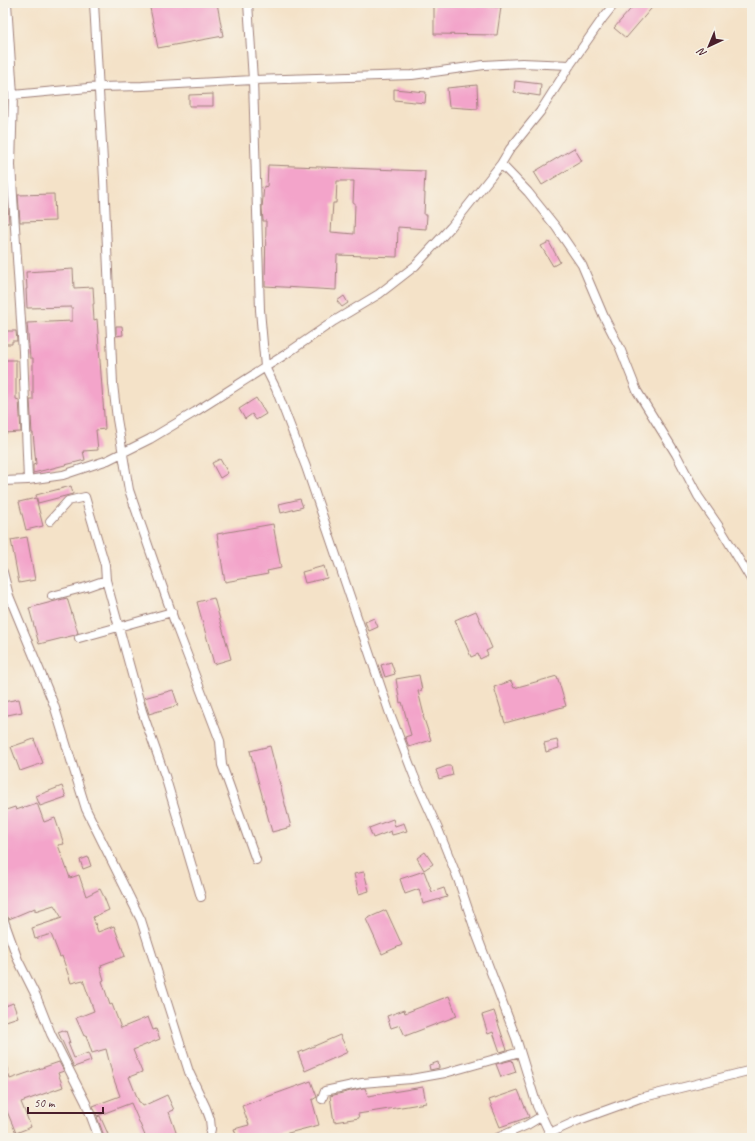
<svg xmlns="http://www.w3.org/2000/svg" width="755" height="1141" font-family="Caveat,sans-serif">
	<rect width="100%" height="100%" fill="#f7f3e8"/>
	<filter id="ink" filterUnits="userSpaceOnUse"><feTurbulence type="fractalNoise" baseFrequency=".025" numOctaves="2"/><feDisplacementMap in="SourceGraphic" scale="8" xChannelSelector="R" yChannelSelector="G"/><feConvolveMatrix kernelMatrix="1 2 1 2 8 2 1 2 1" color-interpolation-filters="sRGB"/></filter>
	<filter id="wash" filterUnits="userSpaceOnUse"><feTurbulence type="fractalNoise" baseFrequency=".012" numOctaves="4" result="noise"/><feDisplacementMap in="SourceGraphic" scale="16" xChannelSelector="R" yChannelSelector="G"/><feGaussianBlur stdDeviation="0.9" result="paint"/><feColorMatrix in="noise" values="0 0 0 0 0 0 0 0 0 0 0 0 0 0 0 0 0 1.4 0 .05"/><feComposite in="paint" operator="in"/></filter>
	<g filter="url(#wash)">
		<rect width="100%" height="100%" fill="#f4e2c8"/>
		<g id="blocks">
			<!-- building -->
			<path fill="#f3a4ca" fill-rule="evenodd" d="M149 3H217L223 36 158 48Z
				M636 3H656L626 38 614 28Z
				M434 5 501 7 497 35 434 34Z
				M515 81 541 84 540 96 514 92Z
				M477 85 478 109 449 107 447 88Z
				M394 89 426 92 425 103 394 100Z
				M213 94V106H189V95Z
				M574 148 582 161 542 185 534 172Z
				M268 165 425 171 424 193H425L424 215H427L426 229 398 227 397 257 337 255 336 290 265 286 266 221H263L262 208 264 186 267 187ZM337 181H354L353 203H355L354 234 331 232 333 203H336Z
				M54 194 55 221 20 222 18 195Z
				M3 196H7L9 223H3Z
				M549 242 560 262 553 266 541 246Z
				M73 269 74 288 93 287 94 304H93L94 320 97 319 105 429 96 430 98 450 83 451 85 460 33 473V465L36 464 33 433H32L30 400H33V358H30L27 323 72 321V307L27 308 26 289H27L26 272Z
				M344 296 348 303 342 307 337 301Z
				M116 326H122L123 335 116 336Z
				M3 331H16L17 341H12V344H3Z
				M5 360H16V399L19 400 21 432 3 433V375H5Z
				M256 398 266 414 256 420 252 414 245 419 239 409Z
				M220 459 228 473 220 478 212 463Z
				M71 486 73 494 38 503 36 495Z
				M36 498 43 526 26 530 19 502Z
				M300 499 303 507 281 513 279 504Z
				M273 524 281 568 267 571 268 574 225 582 217 534Z
				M27 537 35 580 19 583 11 540Z
				M324 566 327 578 305 583 302 572Z
				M67 598 78 633 75 635 39 644 29 608Z
				M214 598 231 659 214 664 197 602Z
				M476 611 492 648 486 651 488 655 480 659 478 654 471 657 455 620Z
				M374 618 378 627 369 631 365 622Z
				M391 662 395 674 385 677 381 665Z
				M419 675 422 690 418 691 424 715 423 716 431 740 409 747 405 737 411 735 402 702 400 703 396 679Z
				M557 676 566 706 505 723 494 687 511 681 514 688Z
				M173 690 178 705 149 714 144 698Z
				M19 699 22 712 3 716V702Z
				M34 739 43 763 20 771 11 747Z
				M557 740 559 748 546 752 544 743Z
				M270 746 291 827 272 832 250 751Z
				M447 766H451L453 775 439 779 436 770Z
				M62 786 66 797 40 806 36 796Z
				M37 803 44 822 55 818 64 844 58 845 70 878 79 875 86 896 100 889 104 897 109 910 93 917 98 932 114 926 125 956 101 965 102 967H100L104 980 102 981 110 1005 112 1004 121 1028 148 1017 153 1030 156 1029 160 1039 133 1050 142 1072 129 1077 139 1102H140L143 1106 167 1095 174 1110 169 1112 178 1138H146L131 1103 97 1116 93 1106 120 1096 113 1077 106 1049 92 1053 86 1035 84 1036 76 1018 94 1011 83 980 71 983 62 956 60 957 51 934 35 939 32 928 62 918 54 905 35 911V908L9 919 6 914 3 906V811L15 807 16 810Z
				M393 819 395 826 404 823 407 831 392 835 391 831 373 838 369 828Z
				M425 852 433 864 424 870 417 858Z
				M88 857 91 866 83 869 80 860Z
				M424 871 432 892 444 888 447 897 423 904 419 889 405 894 400 879Z
				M364 872 369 891 359 894 354 874Z
				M386 910 402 945 382 954 366 919Z
				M449 996 457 1016 405 1036 400 1025 391 1028 387 1016 404 1010 405 1013Z
				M13 1003 18 1017 3 1022V1007Z
				M494 1011 507 1050 500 1052 493 1032 488 1034 482 1015Z
				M63 1030 64 1032 66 1031 70 1043H68L74 1058 88 1053 91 1061 74 1067 58 1032Z
				M340 1035 348 1052 305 1071 298 1053Z
				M512 1060 516 1072 501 1077 496 1064Z
				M3 1061H5L10 1079 59 1062 64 1071 58 1073 63 1087 21 1102 31 1127 16 1133 6 1109 3 1110Z
				M438 1062 439 1068 430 1070 429 1065Z
				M311 1081 317 1097 312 1100 319 1125 269 1138H237L234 1129 249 1125 242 1106Z
				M423 1087 426 1103 358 1114 359 1118 334 1122 330 1096 363 1088H365L368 1096Z
				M518 1090 529 1117 500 1127 489 1100Z
				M100 1116 108 1134 104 1136 97 1117Z"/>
		</g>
	</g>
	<g filter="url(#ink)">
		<use href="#blocks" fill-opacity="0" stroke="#9f807a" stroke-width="1"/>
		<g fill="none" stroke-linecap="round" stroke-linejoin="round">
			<!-- minor casing -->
			<g stroke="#9f807a" stroke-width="10">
				<path id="minor" d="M7 3 13 95 11 165 23 352 28 480
					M94 3 104 179 113 384 117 419 129 490 175 623 220 741 222 765 256 860
					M248 3 253 80 260 310 265 367 276 389 306 467 389 711 414 776 438 829 458 879 476 933 516 1038 537 1106 552 1138
					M13 95 99 87 142 86 253 80 412 75 484 65 522 63 570 65
					M501 164 528 192 556 227 582 265 604 317 620 348 637 391 676 454 698 496 720 528 752 581
					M3 481 28 480 63 475 108 460 150 439 195 412 286 354 334 321 379 294 415 266 451 227 501 164 510 149 540 112 570 65 603 18 615 3
					M50 521 68 501 85 497 105 565 106 580 142 711 165 776 201 897
					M3 572 9 596 54 705 86 809 141 920 189 1072 206 1108 210 1119 211 1129 209 1138
					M52 596 86 587 106 580
					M79 638 172 612
					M3 918 18 960 36 996 51 1034 86 1103 99 1138
					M322 1099 325 1091 362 1083 411 1079 445 1073 520 1052
					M550 1133 579 1120 640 1098 752 1070
					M497 1138 527 1125 542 1116"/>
			</g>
			<!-- minor -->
			<use href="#minor" stroke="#fff" stroke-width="8"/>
		</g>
	</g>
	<!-- margin -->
	<rect width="755" height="1141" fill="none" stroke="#f7f3e8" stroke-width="16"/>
	<!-- north arrow -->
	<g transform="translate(709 46) rotate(224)" stroke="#f7f3e8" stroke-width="3" paint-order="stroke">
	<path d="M0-3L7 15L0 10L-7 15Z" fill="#4a1f2b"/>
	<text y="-6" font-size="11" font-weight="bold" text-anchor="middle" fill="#4a1f2b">N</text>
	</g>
	<!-- scale -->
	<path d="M28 1107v6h75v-6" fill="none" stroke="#4a1f2b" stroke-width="2"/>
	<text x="34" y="1107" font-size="12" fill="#4a1f2b" stroke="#f7f3e8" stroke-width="3" paint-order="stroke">50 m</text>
</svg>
